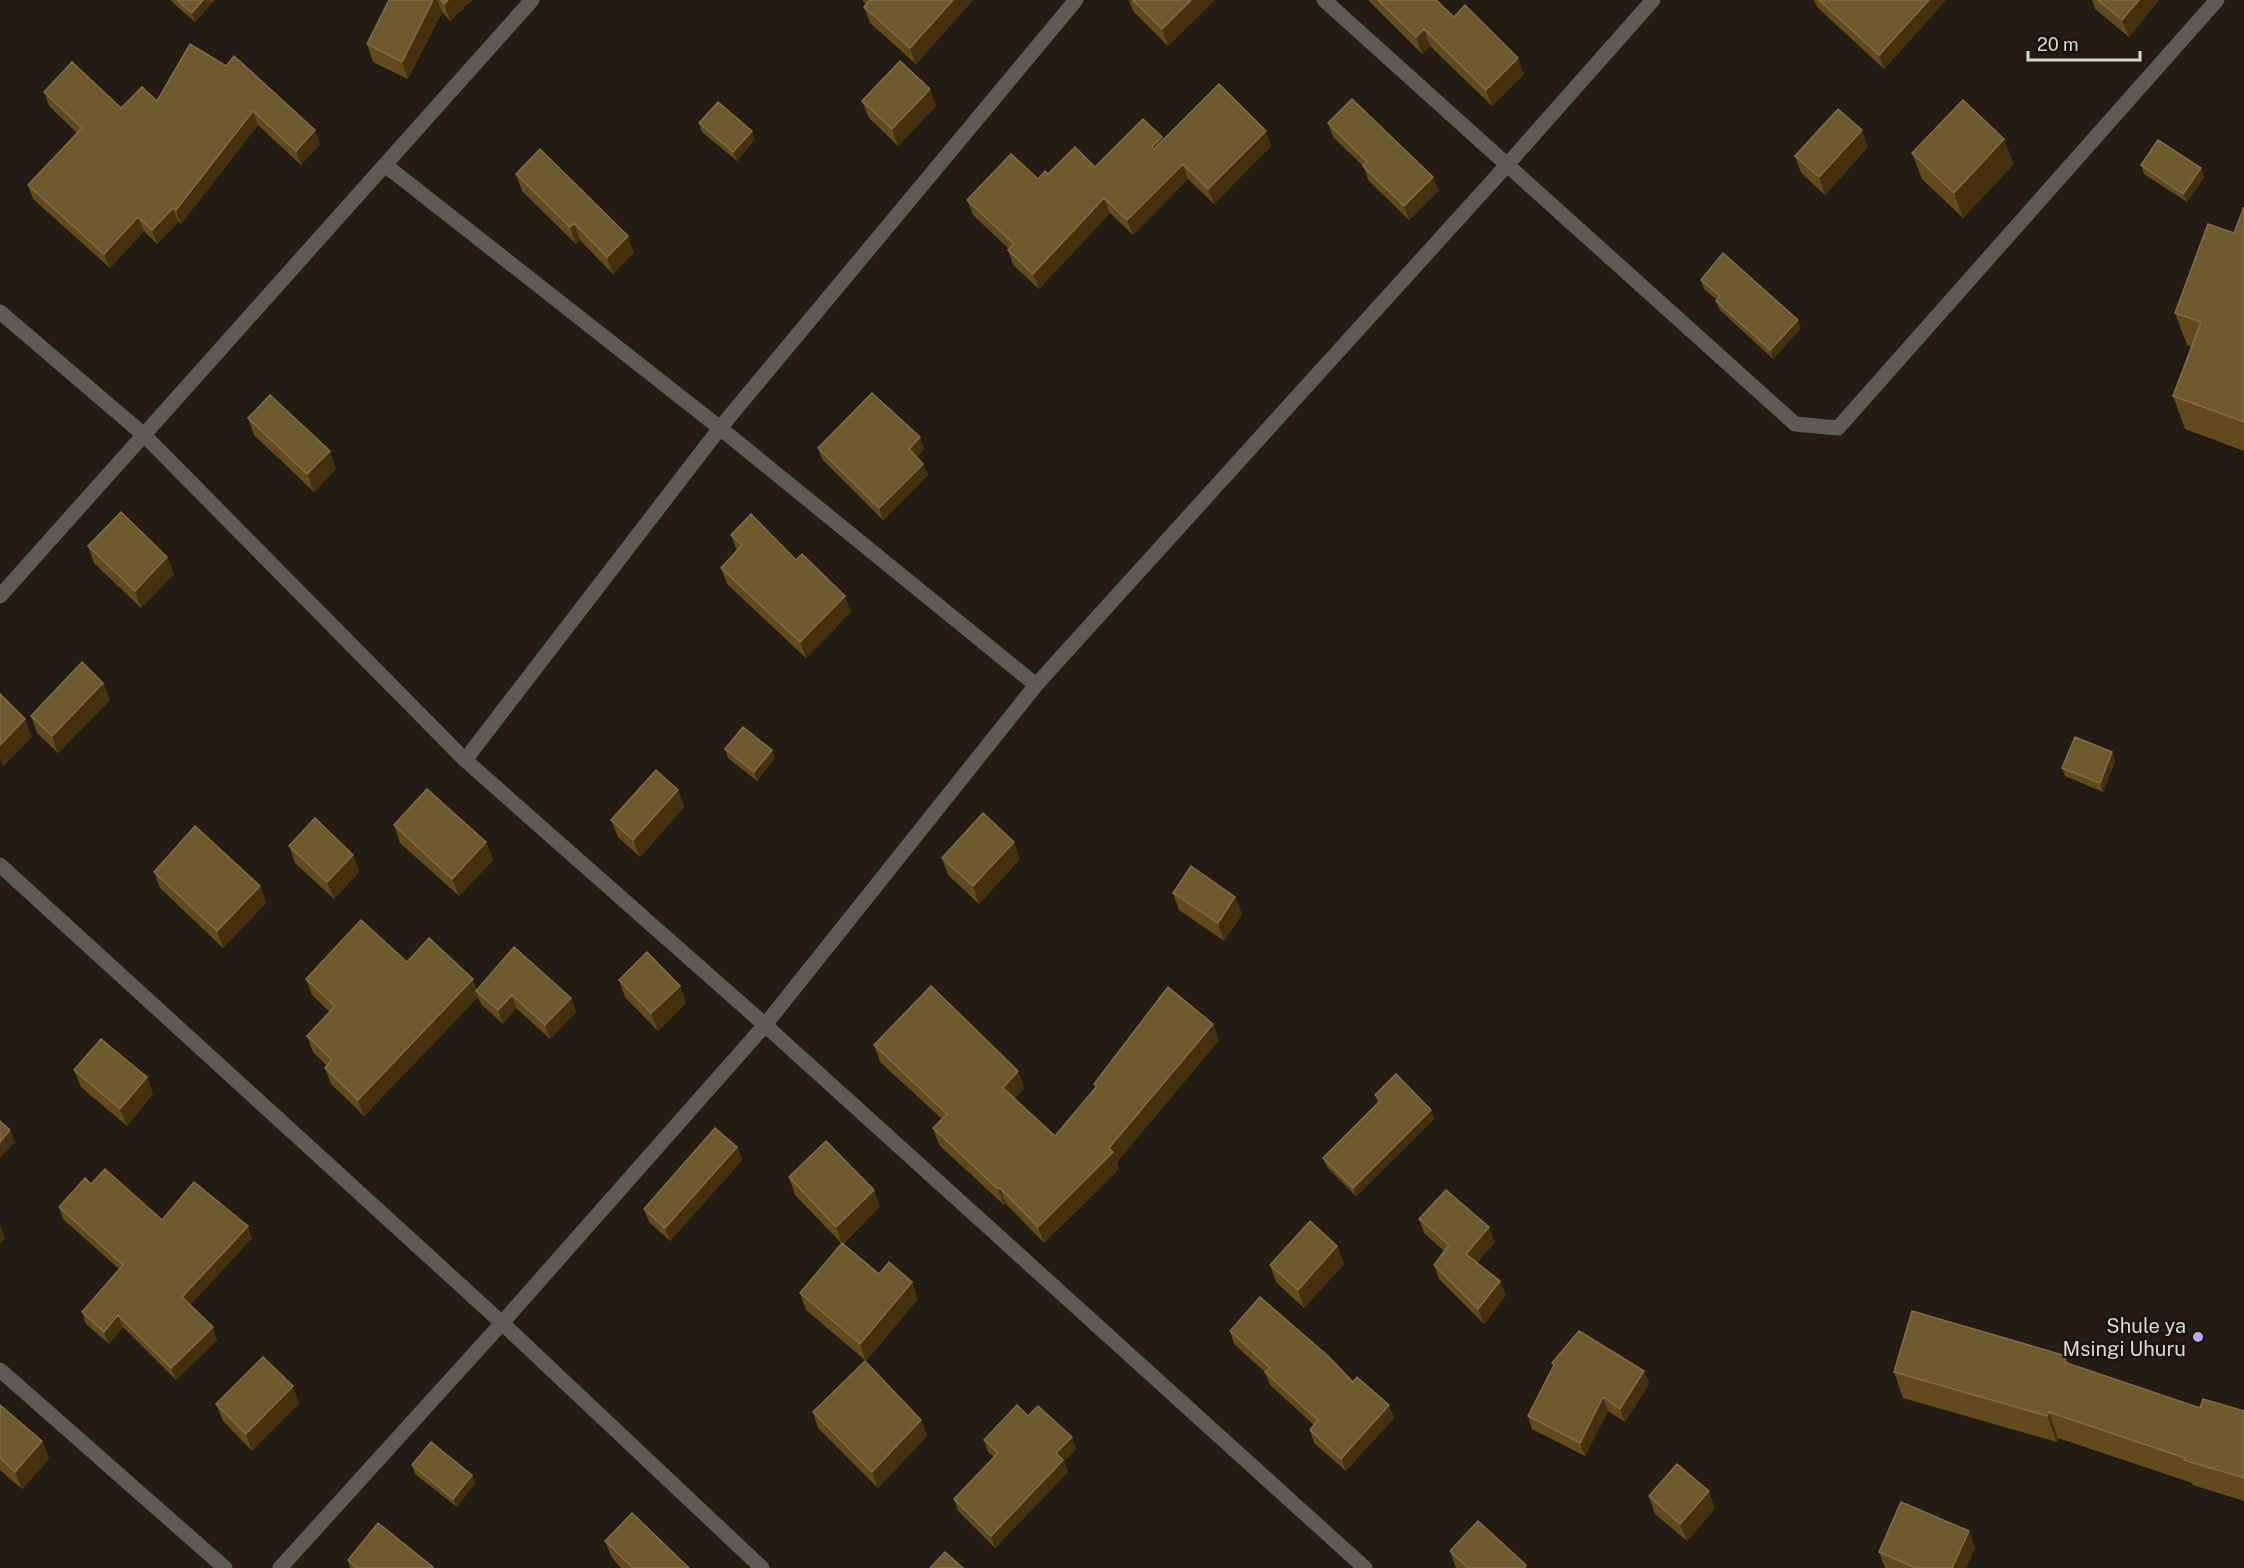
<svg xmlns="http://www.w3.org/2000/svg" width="2244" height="1568" font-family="'Public Sans',sans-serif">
	<rect width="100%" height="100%" fill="#221c13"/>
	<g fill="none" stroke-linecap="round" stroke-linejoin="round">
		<!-- minor -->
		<path stroke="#5e5a56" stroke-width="15" d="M1324 0 1795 424 1838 428 2217 0
			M385 165 720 428 1036 685
			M0 312 144 435 465 760 765 1025 1365 1568
			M0 596 532 0
			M465 760 720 428 1076 0
			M0 865 502 1323 762 1568
			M0 1370 225 1568
			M280 1568 502 1323 765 1025 1036 685 1507 165 1653 0"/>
	</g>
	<!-- wall -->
	<path fill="#624a1c" d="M170 0H213L214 1 195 22Z
		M389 0H472L450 21 442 12 408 79 373 62 367 44Z
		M862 0H973L916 64 870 23 864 7 866 4Z
		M1129 0H1215L1168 46 1133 11Z
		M1368 0H1436L1454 17 1524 74 1492 106 1430 46 1422 54Z
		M1814 0H1946L1884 69 1817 7Z
		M2092 0H2159L2129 37 2095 9Z
		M190 44 320 144 301 165 258 125 181 224 178 222 157 244 144 231 110 268 33 199 28 185 77 133 49 106 44 92 121 108 157 101Z
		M862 101 936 106 898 146 869 118Z
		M699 123 755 139 737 161 702 132Z
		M1328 123 1439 190 1409 220 1368 180 1364 167 1333 137Z
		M1162 137 1163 140 1271 146 1214 204 1188 179 1133 235 1110 213 1039 289 1013 265 1008 250 1009 249 973 215 967 200 1038 179 1048 174 1095 167Z
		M1868 147 1825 195 1801 173 1795 156Z
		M1912 153 2014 164 1963 218 1922 179Z
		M2141 165 2201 168 2204 177 2187 202 2144 174Z
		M516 174 634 253 613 274 580 240 576 244 522 191Z
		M2244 207V451L2185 429 2173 396 2192 347 2187 345 2175 313 2234 233Z
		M1701 280 1801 328 1773 359 1720 310 1716 301 1717 300 1704 289Z
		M248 418 336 469 314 492 254 435Z
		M818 448 924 449 917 457 928 475 883 520 822 459Z
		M731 535 851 612 806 658 727 584 721 568 737 551Z
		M88 546 167 557 174 574 141 608 94 563Z
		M103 683 110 700 58 753 37 733 31 716Z
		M725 749 772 750 775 758 757 781 728 758Z
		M2112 752 2115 761 2103 792 2065 776 2062 768Z
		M678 790 684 807 640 857 618 837 611 820Z
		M394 825 486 842 493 860 459 896 400 843Z
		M289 846 353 855 359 872 334 899 295 863Z
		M942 858 1020 859 979 904 948 875Z
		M154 872 260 886 266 903 223 948 160 888Z
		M1173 893 1235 897 1242 914 1224 941 1179 910Z
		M407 962 477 990 571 998 576 1012 550 1039 516 1008 503 1024 481 1004 478 997 364 1116 331 1084 325 1068 327 1066 313 1052 307 1036 330 1012 312 995 306 979Z
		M619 980 680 986 686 1003 658 1031 625 997Z
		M1213 1024 1219 1040 1117 1162 1119 1169 1044 1243 1006 1204 1004 1205 939 1145 933 1128 942 1119 880 1062 874 1045 1018 1071 1024 1088 1014 1098 1055 1136 1095 1088 1094 1084Z
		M74 1070 153 1094 127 1126 81 1087Z
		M1375 1095 1431 1110 1434 1119 1356 1196 1327 1167 1323 1158 1378 1103Z
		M737 1147 742 1160 670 1241 649 1222 644 1209Z
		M789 1177 874 1190 880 1207 843 1244 879 1274 918 1299 866 1361 806 1310 800 1293 842 1244 795 1195Z
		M91 1184 162 1220 252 1238 190 1305 217 1340 176 1380 123 1327 109 1344 86 1324 82 1312 119 1269 63 1219 59 1207Z
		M1419 1219 1495 1242 1477 1262 1506 1295 1484 1324 1439 1279 1434 1265 1444 1251 1424 1233Z
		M1337 1246 1344 1264 1304 1308 1276 1282 1270 1265Z
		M1230 1331 1353 1382 1389 1405 1394 1418 1346 1471 1314 1443 1310 1430 1314 1425 1270 1385 1265 1372 1234 1344Z
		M2066 1356 2069 1364 2200 1408 2244 1411V1501L2193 1485 2192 1483 2058 1438 2057 1442 1903 1398 1894 1372Z
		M1552 1363 1644 1371 1649 1384 1625 1422 1608 1411 1585 1456 1532 1429 1528 1416 1554 1366Z
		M216 1404H299L252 1451 223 1421Z
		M0 1405 42 1441 49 1459 22 1489 0 1470Z
		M813 1412 921 1420 927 1436 878 1488 818 1428Z
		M1028 1416 1076 1449 1064 1461 1068 1472 995 1548 958 1511 954 1499 994 1457 988 1452 984 1440Z
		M412 1465 472 1475 475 1483 457 1507 415 1474Z
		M1649 1496 1715 1508 1687 1541 1655 1514Z
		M1969 1531 1975 1548 1966 1568H1885L1879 1552Z
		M605 1541 689 1568H621L612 1558Z
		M1450 1551 1526 1565 1527 1568H1456Z
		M348 1560 433 1568H350Z"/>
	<!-- shaded-wall -->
	<path fill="#433110" d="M203 0 214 1 195 22 192 13Z
		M433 0H437L442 12 408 79 402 62Z
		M448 0H472L450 21 444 4Z
		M953 0H973L916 64 910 48Z
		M1191 0H1215L1168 46 1162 29Z
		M1929 0H1946L1884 69 1879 55Z
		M2139 0H2159L2129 37 2122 20Z
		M1424 29 1430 46 1422 54 1416 37Z
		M1518 58 1524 74 1492 106 1486 90Z
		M930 89 936 106 898 146 892 129Z
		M253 111 258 125 181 224 176 210Z
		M315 130 320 144 301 165 296 151Z
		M1862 130 1868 147 1825 195 1819 177Z
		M752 131 755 139 737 161 733 152Z
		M1266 131 1271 146 1214 204 1208 189Z
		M1162 137 1167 151 1157 162 1152 147Z
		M2004 139 2014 164 1963 218 1954 193Z
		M1183 164 1188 179 1133 235 1127 220Z
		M2201 168 2204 177 2187 202 2183 194Z
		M1433 177 1439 190 1409 220 1404 206Z
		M1104 198 1110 213 1039 289 1033 274Z
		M173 208 178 222 157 244 152 230Z
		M138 217 144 231 110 268 104 254Z
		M574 223 580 240 576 244 570 227Z
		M628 236 634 253 613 274 607 257Z
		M1798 320 1801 328 1773 359 1770 350Z
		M920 437 924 449 913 461 909 449Z
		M330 451 336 469 314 492 307 474Z
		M923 464 928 475 883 520 879 508Z
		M167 557 174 574 141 608 135 591Z
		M845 596 851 612 806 658 800 642Z
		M103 683 110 700 58 753 52 736Z
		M25 719 32 737 3 766 0 757V745Z
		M772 750 775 758 757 781 754 772Z
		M2112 752 2115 761 2103 792 2100 783Z
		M678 790 684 807 640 857 633 840Z
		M486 842 493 860 459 896 452 879Z
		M1014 842 1020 859 979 904 973 886Z
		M353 855 359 872 334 899 327 882Z
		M260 886 266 903 223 948 217 931Z
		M1235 897 1242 914 1224 941 1218 923Z
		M473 979 478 993 476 991 478 997 364 1116 358 1100Z
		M680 986 686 1003 658 1031 651 1013Z
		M512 995 516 1008 503 1024 498 1010Z
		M571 998 576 1012 550 1039 545 1025Z
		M1213 1024 1219 1040 1117 1162 1119 1169 1044 1243 1038 1227 1109 1148Z
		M1018 1071 1024 1088 1009 1104 1003 1088Z
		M147 1077 153 1094 127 1126 120 1109Z
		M1431 1110 1434 1119 1356 1196 1353 1188Z
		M10 1130 15 1142 0 1158V1142Z
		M737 1147 742 1160 670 1241 665 1228Z
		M1000 1188 1006 1204 1004 1205 998 1189Z
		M874 1190 880 1207 842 1244 836 1227Z
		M0 1224 5 1238 0 1244Z
		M248 1226 252 1238 187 1309 182 1297Z
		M1489 1227 1495 1242 1471 1269 1466 1254Z
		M1337 1246 1344 1264 1304 1308 1298 1290Z
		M1500 1281 1506 1295 1484 1324 1478 1309Z
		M912 1282 918 1299 866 1361 860 1344Z
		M118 1315 123 1327 109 1344 104 1332Z
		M213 1327 217 1340 176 1380 171 1368Z
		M2066 1356 2075 1381 2064 1362Z
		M1644 1371 1649 1384 1625 1422 1620 1409Z
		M293 1386 299 1404 252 1451 246 1434Z
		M1603 1397 1608 1411 1585 1456 1580 1443Z
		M1389 1405 1394 1418 1346 1471 1341 1459Z
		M2049 1412 2058 1438 2057 1442 2047 1416Z
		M921 1420 927 1436 878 1488 872 1472Z
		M1072 1437 1076 1449 1064 1461 1068 1472 995 1548 991 1536 1056 1453Z
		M42 1441 49 1459 22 1489 15 1472Z
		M472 1475 475 1483 457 1507 453 1499Z
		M1709 1491 1715 1508 1687 1541 1680 1524Z
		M1969 1531 1975 1548 1966 1568H1952Z"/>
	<!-- building -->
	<path fill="#6f592f" stroke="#806d48" stroke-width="1.5" d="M177 0H203L192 13Z
		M389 0H433L402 62 367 44Z
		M441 0H448L444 4Z
		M870 0H953L910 48 864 7Z
		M1133 0H1191L1162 29Z
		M1378 0H1436L1454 17 1465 5 1518 58 1486 90 1424 29 1416 37Z
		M1819 0H1929L1879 55Z
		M2098 0H2139L2122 20Z
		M190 44 226 66 234 56 315 130 296 151 253 111 176 210 173 208 152 230 138 217 104 254 28 185 82 128 44 92 72 62 121 108 142 87 157 101Z
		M900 61 930 89 892 129 862 101Z
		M1219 84 1266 131 1208 189 1183 164 1127 220 1104 198 1033 274 1008 250 1014 244 967 200 1011 154 1038 179 1045 171 1048 174 1075 147 1095 167 1143 119 1162 137 1152 147 1154 149Z
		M1352 99 1433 177 1404 206 1363 166 1367 162 1328 123Z
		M1963 100 2004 139 1954 193 1912 153Z
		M718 102 752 131 733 152 699 123Z
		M1838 109 1862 130 1819 177 1795 156Z
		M2158 140 2201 168 2183 194 2141 165Z
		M540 149 628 236 607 257 574 223 570 227 516 174Z
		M2244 207V422L2173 396 2201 322 2175 313 2208 224 2234 233Z
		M1723 253 1798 320 1770 350 1716 301 1720 296 1701 280Z
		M872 393 920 437 909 449 923 464 879 508 818 448Z
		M270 395 330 451 307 474 248 418Z
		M121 512 167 557 135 591 88 546Z
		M751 514 796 560 802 554 845 596 800 642 721 568 742 545 731 535Z
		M82 662 103 683 52 736 31 716Z
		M0 694 25 719 0 745Z
		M743 727 772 750 754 772 725 749Z
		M2075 737 2112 752 2100 783 2062 768Z
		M656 770 678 790 633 840 611 820Z
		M427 789 486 842 452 879 394 825Z
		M983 813 1014 842 973 886 942 858Z
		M315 818 353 855 327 882 289 846Z
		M195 826 260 886 217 931 154 872Z
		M1191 866 1235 897 1218 923 1173 893Z
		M361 920 407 962 429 938 473 979 358 1100 325 1068 332 1060 307 1036 335 1006 306 979Z
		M514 947 571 998 545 1025 512 995 498 1010 476 991Z
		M647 952 680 986 651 1013 619 980Z
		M931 986 1018 1071 1003 1088 1055 1136 1097 1086 1094 1084 1168 987 1213 1024 1109 1148 1113 1152 1038 1227 1000 1188 998 1189 933 1128 947 1114 874 1045Z
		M101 1039 147 1077 120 1109 74 1070Z
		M1396 1074 1431 1110 1353 1188 1323 1158 1381 1100 1375 1095Z
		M0 1121 10 1130 0 1142Z
		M715 1128 737 1147 665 1228 644 1209Z
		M826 1141 874 1190 836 1227 789 1177Z
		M105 1169 162 1220 194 1182 248 1226 182 1297 213 1327 171 1368 118 1315 104 1332 82 1312 123 1265 59 1207 85 1178 91 1184Z
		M1446 1190 1489 1227 1466 1254 1500 1281 1478 1309 1434 1265 1449 1245 1419 1219Z
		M1310 1221 1337 1246 1298 1290 1270 1265Z
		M842 1243 879 1274 889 1262 912 1282 860 1344 800 1293Z
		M1260 1297 1328 1356 1353 1382 1357 1377 1389 1405 1341 1459 1310 1430 1318 1420 1265 1372 1270 1368 1230 1331Z
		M1912 1311 2066 1356 2064 1362 2200 1408 2203 1399 2244 1411V1478L2184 1460 2185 1458 2049 1412 2047 1416 1894 1372Z
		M1579 1331 1644 1371 1620 1409 1603 1397 1580 1443 1528 1416 1554 1365 1552 1363Z
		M263 1357 293 1386 246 1434 216 1404Z
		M865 1361 921 1420 872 1472 813 1412Z
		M0 1405 42 1441 15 1472 0 1458Z
		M1017 1405 1028 1416 1038 1406 1072 1437 1056 1453 1063 1460 991 1536 954 1499 998 1453 984 1440Z
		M431 1442 472 1475 453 1499 412 1465Z
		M1677 1464 1709 1491 1680 1524 1649 1496Z
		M1901 1502 1969 1531 1952 1568H1916L1879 1552Z
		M632 1513 689 1568H633L605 1541Z
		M1478 1521 1526 1565 1523 1568H1468L1450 1551Z
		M378 1523 433 1567 432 1568H357L348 1560Z
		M945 1552 963 1568H930Z"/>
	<!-- markers -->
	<circle fill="#b5acf8" stroke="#19130a" stroke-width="2" cx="2198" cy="1337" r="6"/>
	<g text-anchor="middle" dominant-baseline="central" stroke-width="4.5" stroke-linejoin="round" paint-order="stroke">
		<!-- poi labels -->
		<g font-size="20" fill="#dbd7d1" stroke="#19130a" text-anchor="end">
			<text x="2186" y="1326">Shule ya<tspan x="2186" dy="23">Msingi Uhuru</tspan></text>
		</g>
	</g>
	<!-- scale -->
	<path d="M2028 51v9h112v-9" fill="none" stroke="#dbd7d1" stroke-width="3"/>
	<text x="2037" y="51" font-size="18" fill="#dbd7d1" stroke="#19130a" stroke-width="4.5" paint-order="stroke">20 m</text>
</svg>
